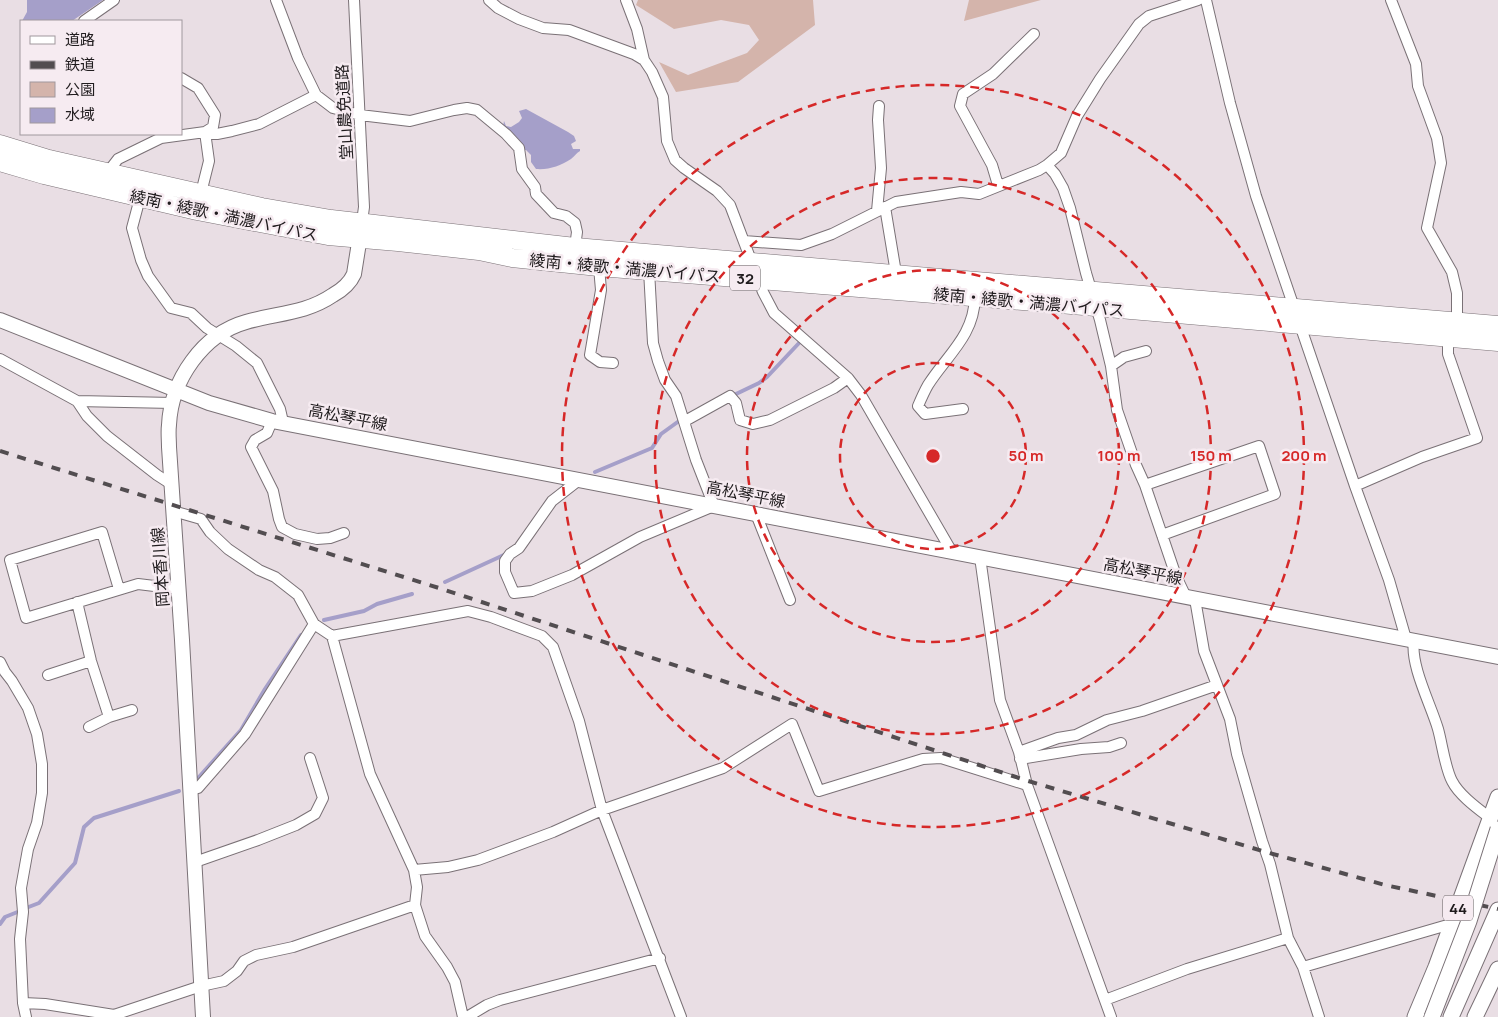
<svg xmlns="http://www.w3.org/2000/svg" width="1498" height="1017" font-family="Manrope,'Noto Sans JP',sans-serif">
	<rect width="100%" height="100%" fill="#e9dee4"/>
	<!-- green -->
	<path fill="#d4b4ab" d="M638 0H813L815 25 738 82 676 92 659 62 688 75 747 53 759 40 749 25 721 20 674 29 636 5Z
		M969 0H1041L964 21Z"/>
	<!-- water -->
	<path fill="#a59fc9" d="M27 0H103L72 21H22L27 12Z
		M526 109 568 132 574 136 576 141 571 144 573 149H580V151C576 153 575 156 571 159 560 166 549 170 536 169L531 162V155L526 150H523L503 127 504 121 506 126 511 127 519 122 522 118 519 111Z"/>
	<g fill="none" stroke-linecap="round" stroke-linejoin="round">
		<!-- stream -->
		<path stroke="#a59fc9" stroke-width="4" d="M736 394 759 383 767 377 800 342
			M595 472 652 448 661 434 679 421
			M445 582 506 554
			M324 620 364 611 377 604 412 594
			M199 777 241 730 265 689 301 635
			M26 908 39 903 75 863 84 827 94 818 179 791
			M0 924 5 917 20 911"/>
		<!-- street casing -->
		<g stroke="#7a7176" stroke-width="12">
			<path id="street" d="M276 0 298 58 316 95 333 108 360 115 410 121 454 110 467 108 477 110 506 134 519 148 522 169 535 187 536 194 554 213 566 216 575 223 577 232 575 247 577 249
				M354 0 364 207 362 222
				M489 0 498 8 519 19 543 28 569 30 634 54 644 60 652 72 663 97 667 141 675 160 684 168 717 191 730 205 763 292 774 313 848 378 861 395 952 552
				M626 0 637 29 644 60
				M1206 0 1230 103 1256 196 1355 486 1389 580 1406 639
				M84 21 114 0
				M181 78 198 88 215 115 213 127 205 132 209 161 201 193
				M1047 165 1055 174 1063 188 1070 208 1086 273 1100 320 1111 366 1117 410 1136 465 1145 485 1176 576 1186 597
				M108 172 118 159 161 138 205 132 217 134 232 131 259 124 316 95
				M998 185 992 165 960 106 963 94 993 74 1034 34
				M140 198 132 228 141 260 148 276 171 308 191 313 207 328 236 346 257 363 280 409 283 422
				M885 207 896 273
				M877 211 881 168 878 120 879 106
				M744 241 801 245 832 234 896 202 961 192 979 194 1039 170 1047 165 1061 153 1077 116 1100 79 1139 24 1149 16 1198 0
				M597 264 599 267 601 290 590 355 600 362 613 363
				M0 359 77 401 87 416 107 436 157 475 171 484
				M1111 366 1124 357 1146 351
				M77 401 173 403
				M963 409 925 414 918 406C921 399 924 392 928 385 947 355 974 336 975 297
				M272 421 267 433 255 440 251 447 273 491 279 519 282 527 295 534 317 539 330 538 344 533
				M685 421 730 396 736 403 740 420 753 424 770 420 834 388 848 378
				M579 480 552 501 519 548 510 554 505 561V572L514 593 532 591 572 575 640 537 714 506 696 460 676 396 665 380 658 361 653 343 649 270
				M1145 485 1259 446 1275 494 1162 535
				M1355 486 1422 457 1477 438 1448 354V338L1457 321V293L1452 272 1427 228 1441 163 1437 138 1418 86 1416 64 1391 0
				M173 511 201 519 210 532 228 549 259 570 275 577 298 595 314 624 332 636 468 611 491 617 542 636 553 647 579 721 602 810 681 1017
				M756 514 790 600
				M980 557 1000 700 1019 752 1027 785 1111 1017
				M119 589 102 532 10 560 26 618 138 584 179 589
				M1195 599 1204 651 1230 719 1237 754 1262 841 1270 864 1288 938 1303 967 1319 1017
				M77 602 91 661 109 717
				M332 636 370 774 414 870 417 887 415 905 425 936 447 967 455 982 463 1017
				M1414 641C1410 665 1431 705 1438 729 1442 743 1445 768 1452 781 1459 795 1477 808 1490 818
				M0 662 5 672 12 681 28 708 37 734 42 764V793L37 823 28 849 21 888 23 912 20 939 23 1003 26 1017
				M48 675 91 661
				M89 727 109 717 132 710
				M1019 752 1058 738 1076 735 1107 720 1142 711 1217 685
				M1020 759 1081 749 1109 747 1121 743
				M191 790 198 788 245 734 314 624
				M195 862 258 840 296 825 315 814 323 798 310 758
				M414 870 448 867 478 860 553 832 602 810 723 768 792 724 819 791 923 759 941 758 1027 785
				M1303 967 1451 924
				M1105 1000 1187 969 1288 938
				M23 1003 45 1004 114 1015 201 986 224 981 237 971 244 961 256 955 293 947 415 905
				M467 1017 487 1005 500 1000 660 958"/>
		</g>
		<!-- secondary casing -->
		<g stroke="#7a7176" stroke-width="16">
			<path id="secondary" d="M0 320 209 403 272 421 1498 657
				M203 1017 182 640 169 447C169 440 168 432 169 425 171 380 203 334 246 322 277 313 305 314 333 295 342 290 350 283 354 274L361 230"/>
		</g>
		<!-- primary casing -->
		<g stroke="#7a7176" stroke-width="17">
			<path id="primary" d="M1415 1017 1436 967 1498 797
				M1451 1017 1498 910
				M1475 1017 1498 969"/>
		</g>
		<!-- highway casing -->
		<g stroke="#7a7176" stroke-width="19">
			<path id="highway" d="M0 144 49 159 262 207 331 219 575 247 1498 325
				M0 162 44 175 197 211 328 236 398 242 479 251 512 258 599 267 1096 307 1498 342"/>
		</g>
		<!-- street -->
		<use href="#street" stroke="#fff" stroke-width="10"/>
		<!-- secondary -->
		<use href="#secondary" stroke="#fff" stroke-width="14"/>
		<!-- primary -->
		<use href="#primary" stroke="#fff" stroke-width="15"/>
		<!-- highway -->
		<use href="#highway" stroke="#fff" stroke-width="18"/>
		<!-- rail -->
		<path stroke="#524d50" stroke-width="4" stroke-dasharray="9 9" stroke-linecap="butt" d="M0 451 439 588 1025 780 1266 852 1385 885 1498 909"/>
		<!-- primary-bridge casing -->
		<g stroke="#7a7176" stroke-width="17" stroke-linecap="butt">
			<path id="primary-bridge" d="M1432 1017 1469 921 1498 829"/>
		</g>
		<!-- primary-bridge -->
		<use href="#primary-bridge" stroke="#fff" stroke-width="15"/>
	</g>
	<!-- distance rings -->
	<g fill="none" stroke="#d62828" stroke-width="2.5" stroke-dasharray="9 6">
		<circle cx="933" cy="456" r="93"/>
		<circle cx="933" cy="456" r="186"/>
		<circle cx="933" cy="456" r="278"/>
		<circle cx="933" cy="456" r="371"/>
	</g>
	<g text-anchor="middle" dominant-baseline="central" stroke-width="5" stroke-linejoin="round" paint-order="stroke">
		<!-- shield labels -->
		<g fill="#f6ebf1" stroke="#605a5d" stroke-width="1">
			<rect x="730" y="265.5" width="30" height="25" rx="4"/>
			<rect x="1443" y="895.5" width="30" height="25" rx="4"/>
		</g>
		<g font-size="15" font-weight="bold" fill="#201c1e">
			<text x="745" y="278">32</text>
			<text x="1458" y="908">44</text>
		</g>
		<!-- street labels -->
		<g font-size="16" fill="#201c1e" stroke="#f6ebf1">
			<text transform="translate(344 112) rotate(-93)">堂山農免道路</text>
			<text transform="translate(224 215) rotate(12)">綾南・綾歌・満濃バイパス</text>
			<text transform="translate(625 268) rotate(5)">綾南・綾歌・満濃バイパス</text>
			<text transform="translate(1029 302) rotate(5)">綾南・綾歌・満濃バイパス</text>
			<text transform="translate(348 417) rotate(11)">高松琴平線</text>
			<text transform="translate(746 494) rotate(11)">高松琴平線</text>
			<text transform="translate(160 567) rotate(-94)">岡本香川線</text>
			<text transform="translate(1143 571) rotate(11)">高松琴平線</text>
		</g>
	</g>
	<circle cx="933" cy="456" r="8" fill="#d62828" stroke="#f6ebf1" stroke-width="2.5"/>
	<g font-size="15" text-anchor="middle" font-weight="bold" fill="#d62828" stroke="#f6ebf1" stroke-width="5" stroke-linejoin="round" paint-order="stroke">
		<text x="1026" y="461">50 m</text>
		<text x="1119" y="461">100 m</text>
		<text x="1211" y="461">150 m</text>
		<text x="1304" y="461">200 m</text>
	</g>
	<!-- legend -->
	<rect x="20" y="20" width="162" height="115" fill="#f6ebf1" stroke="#a0989d"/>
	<rect x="30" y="36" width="25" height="8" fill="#ffffff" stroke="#a0989d"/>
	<text x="65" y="45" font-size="15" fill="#201c1e">道路</text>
	<rect x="30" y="61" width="25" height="8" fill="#524d50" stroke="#a0989d"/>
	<text x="65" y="70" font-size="15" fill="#201c1e">鉄道</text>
	<rect x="30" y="82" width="25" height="15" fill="#d4b4ab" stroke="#a0989d"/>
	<text x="65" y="95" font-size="15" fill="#201c1e">公園</text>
	<rect x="30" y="108" width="25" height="15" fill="#a59fc9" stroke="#a0989d"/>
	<text x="65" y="120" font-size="15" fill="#201c1e">水域</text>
</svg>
